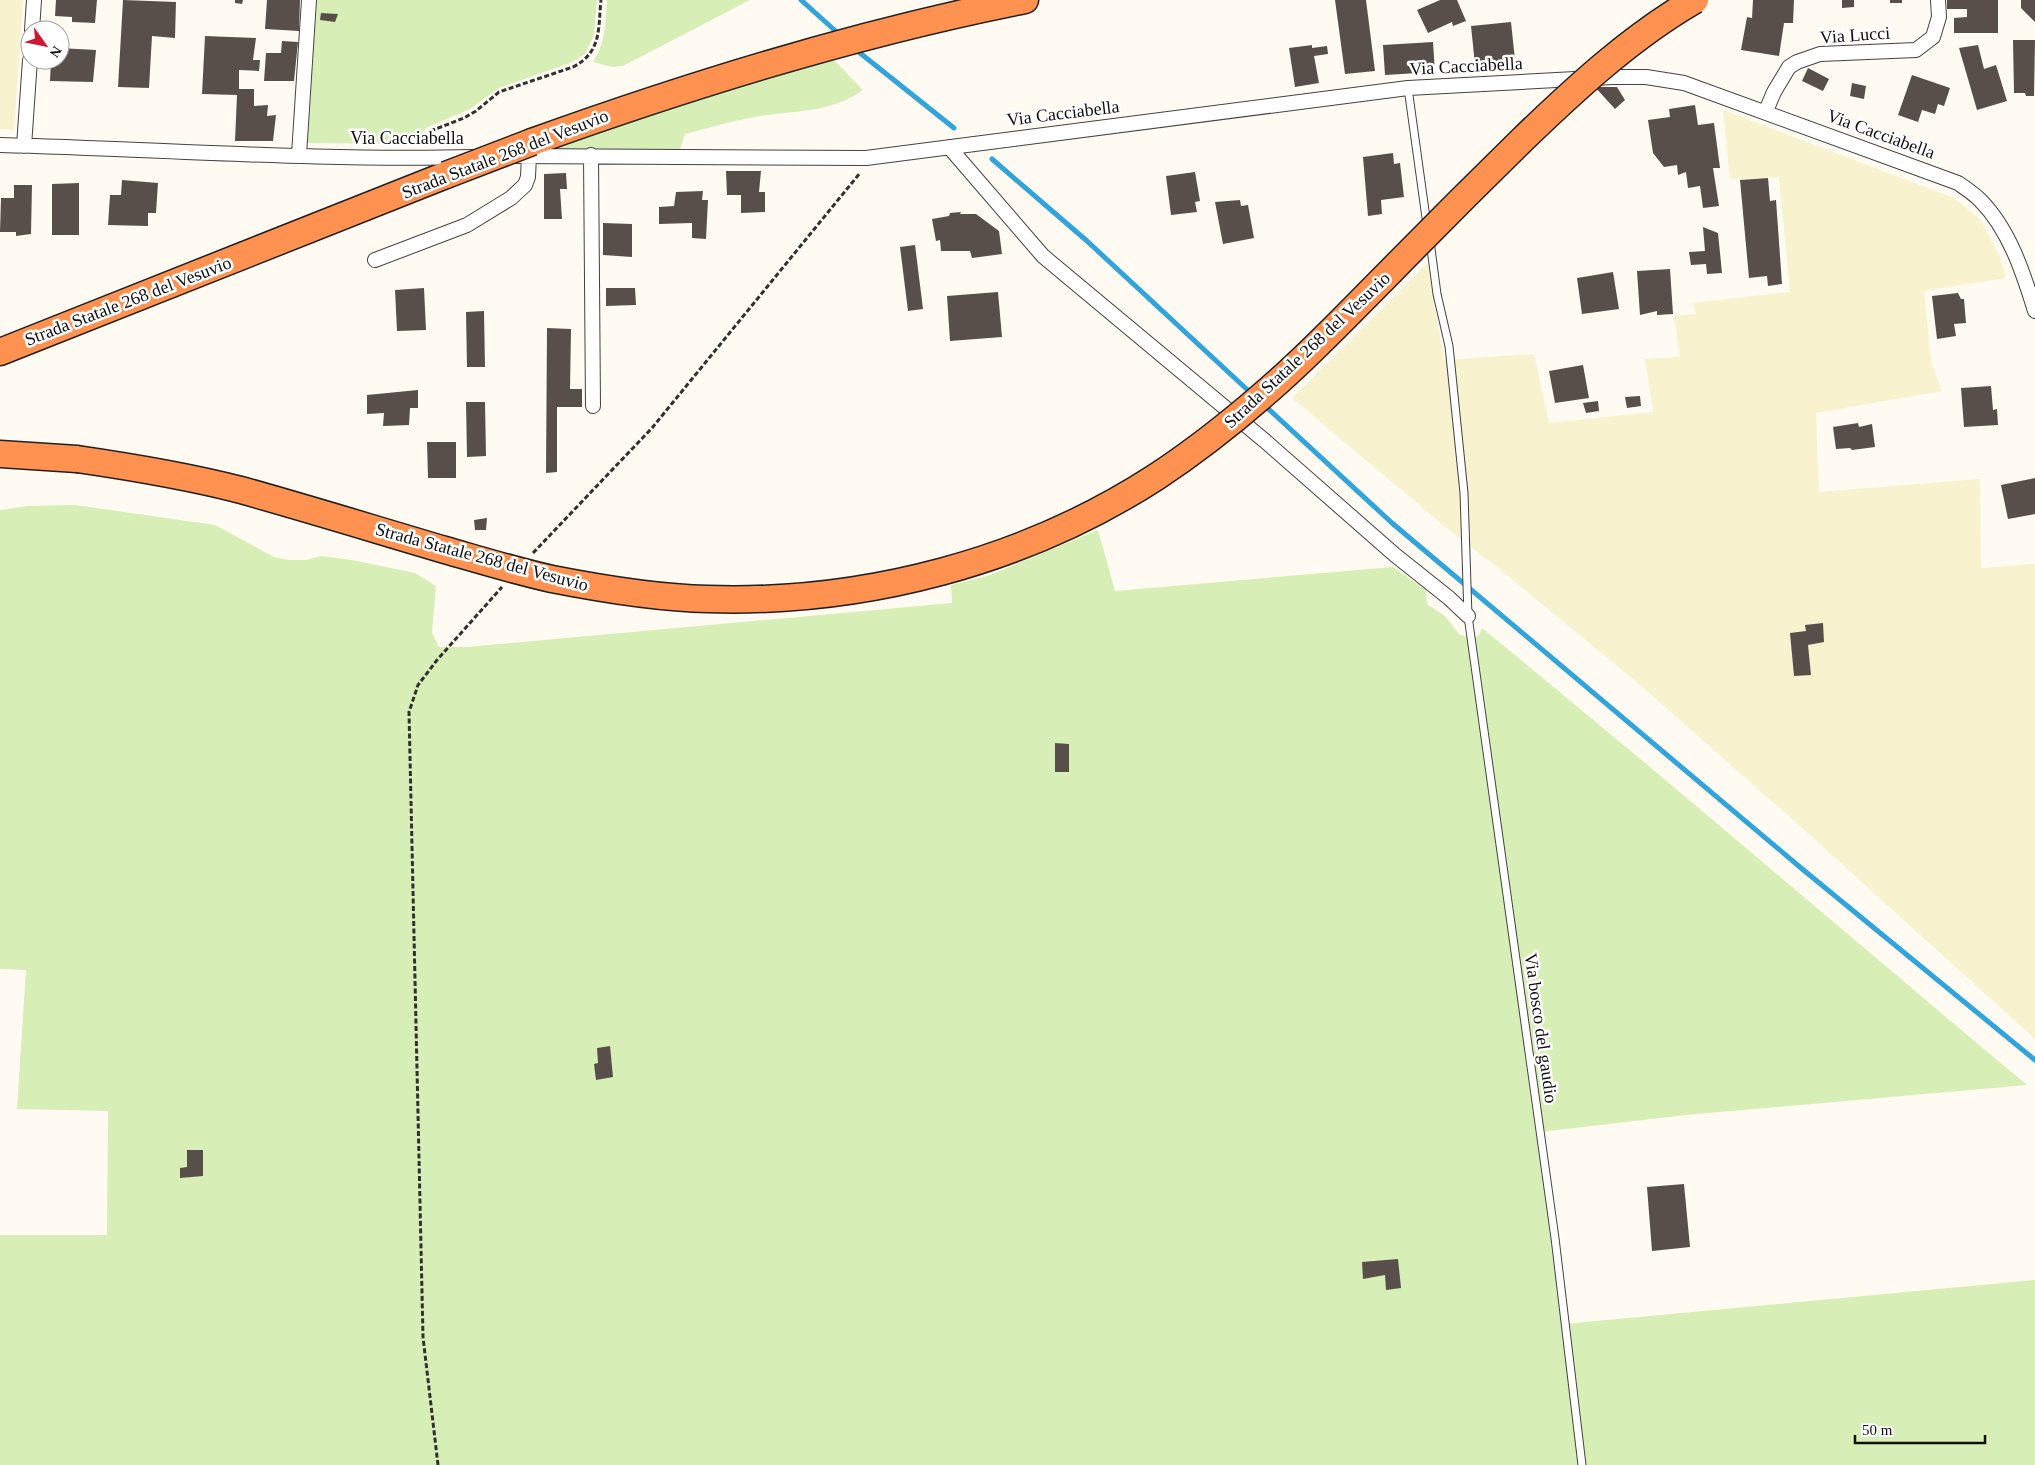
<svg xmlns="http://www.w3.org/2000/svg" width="2035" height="1465" font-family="Georgia,serif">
	<rect width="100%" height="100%" fill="#fffbf2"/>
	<!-- farmland -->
	<path fill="#f8f2ce" d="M0 0H23L14 130 0 129Z
		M1723 110 1954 198 1980 219 2000 257 2006 278 1924 291 1931 361 1942 391 1816 413 1819 492 1980 479 1981 568 2035 564V1039L1800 826 1640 685 1508 576 1443 525 1292 398 1428 263 1444 360 1534 354 1549 423 1653 412 1645 359 1680 357 1674 316 1696 314 1692 303 1790 292 1779 177 1730 179Z"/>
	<!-- green -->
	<path fill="#d8eeb7" d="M317 0H597L594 35 585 54 570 63 499 88 470 109 426 128 413 144 307 143Z
		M607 0H750L623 66 612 67 593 62C606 42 605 24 607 0Z
		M833 59 863 90C834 112 794 111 760 116 735 120 709 128 685 134L680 149 542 151 708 94Z
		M75 505 215 525 274 557 289 560H306L321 556 352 560 415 573 436 586 432 633 439 647H467L952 603 951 585 990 575 1098 530 1115 591 1393 567 1426 590 1427 604 1445 616 1459 634 1472 639 1479 635 1482 628C1666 778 1845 933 2027 1085L1686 1115 1540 1132 1564 1324 2035 1280V1465H0V1235H107L108 1111 17 1109 26 970 0 969V510L27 506Z"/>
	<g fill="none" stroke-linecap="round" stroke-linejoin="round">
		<!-- stream -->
		<path stroke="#30a4db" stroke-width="5" d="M801 0 840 35
			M855 49 954 128
			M992 159 1087 241 1253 395
			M1263 404 1392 523 1801 868 2035 1060"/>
	</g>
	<!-- building -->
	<path fill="#594f4a" d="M56 0H97L95 23 72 22V17L55 16Z
		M123 0 176 2 175 38 152 36 149 88 118 87Z
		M235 0H243L242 4 235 3Z
		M267 0H300L299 31 265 29Z
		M1335 0H1366L1375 71 1345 74Z
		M1440 0H1457L1466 21 1453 26 1452 22 1428 33 1417 10Z
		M1753 0H1794L1793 23H1784L1779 56 1741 50 1747 17 1752 18Z
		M1842 0H1854V7L1842 8Z
		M1890 0H1902V3H1890Z
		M1947 0H1998V33H1954V18L1967 17V9H1947Z
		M2021 0H2035V22L2021 8Z
		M321 13 338 14 335 22 320 20Z
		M1511 22 1515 60 1475 65 1471 26Z
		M205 36 256 38 253 60H260L259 71 239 70V89H254V106L268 105 267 116 276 115 273 141H235L237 95 202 94Z
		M2013 40H2035L2034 96H2026L2025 93H2014Z
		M282 41 298 42 294 81H264L266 53H281Z
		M1433 42 1435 72 1385 75 1383 45Z
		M1312 45V48L1327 46 1328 54 1314 56 1319 83 1295 87 1289 48Z
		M1978 45 1984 69 1996 65 2007 101 1977 110 1959 48Z
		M60 48 96 50 93 82 50 81 51 60H60Z
		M1808 68 1829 79 1823 91 1802 81Z
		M1912 75 1950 88 1944 106 1938 104 1935 114 1922 110 1918 122 1898 115Z
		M1852 83 1866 86 1864 99 1850 96Z
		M1595 87H1617L1625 100 1615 109Z
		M1695 105 1698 125 1714 123 1720 168H1713L1719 206 1703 208 1700 186 1688 188 1686 172 1678 175 1677 165 1664 167 1653 153 1648 120 1670 117 1669 109Z
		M1393 153 1394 164 1400 163 1404 197 1381 200 1382 214 1368 216 1363 157Z
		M726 171H761L759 192H765V212L741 213V195H727Z
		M1195 172 1200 201 1195 202 1197 212 1171 215 1166 176Z
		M566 173 567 189H560L562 219H544V174Z
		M1768 178 1770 201 1776 200 1782 284 1768 286 1767 276 1749 278 1740 180Z
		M122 180 158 183 156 213H148V226L108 225 110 195H121Z
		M79 183V235H52V184Z
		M14 185H32L31 234 16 236V232H0L1 198H14Z
		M703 191 702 200H708L706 239 692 238V223L659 224V207L674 206 676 192Z
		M1240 200 1241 206 1248 205 1254 238 1223 244 1215 202Z
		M961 212 960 214H976L999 231 1002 254 972 258 970 251H941L940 240 936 241 932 219 949 216 950 213Z
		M603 223 632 224V257L603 255Z
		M1703 227 1718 233 1722 273 1707 274 1706 264 1691 265 1689 252 1705 251Z
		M915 245 923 309 908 311 900 247Z
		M1670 269 1673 314 1657 315V311L1640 315 1637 271Z
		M1613 272 1619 309 1582 314 1577 278Z
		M424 288 426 330 397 331 395 290Z
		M606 288H635L636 305 606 306Z
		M998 292 1002 337 950 341 947 296Z
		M1958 293 1961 299H1964L1966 323 1954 324 1956 336 1937 339 1932 296Z
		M484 311 485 367H467L466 312Z
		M547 328 571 329 570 389H582V407H557V472L546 473Z
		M1583 365 1589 398 1555 403 1549 371Z
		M1991 386 1993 410 1997 409 1998 425 1964 427 1961 388Z
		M418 390V408H410L409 425 383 426 384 413 367 414V395Z
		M1640 396 1641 406 1627 408 1625 397Z
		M1598 401 1599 411 1586 413 1583 403Z
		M466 402H485L486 456 467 457Z
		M1858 423 1859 427 1872 424 1875 447 1852 450 1850 448 1836 449 1833 427Z
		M427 442H456V478H428Z
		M2035 478V514L2008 519 2001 485Z
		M487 518 486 530H475L474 520Z
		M1823 623 1824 642 1808 645 1811 675 1794 676 1790 633 1806 631 1805 625Z
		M1055 743 1069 744V772H1055Z
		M610 1046 613 1077 596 1080 594 1064 598 1063 597 1048Z
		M187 1150H203V1176L180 1178V1168L187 1167Z
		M1684 1184 1690 1247 1652 1251 1647 1187Z
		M1398 1259 1401 1288 1386 1290 1385 1275 1363 1279 1362 1262Z"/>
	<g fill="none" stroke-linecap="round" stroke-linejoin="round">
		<!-- lane casing -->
		<g stroke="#424242" stroke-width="9">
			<path id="lane" d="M1408 88 1427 225
				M1430 241 1437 294 1449 346 1464 493 1468 616 1555 1238 1582 1465"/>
		</g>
		<!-- street casing -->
		<g stroke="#424242" stroke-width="16">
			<path id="street" d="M32 30 34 0
				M1766 111 1774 92 1789 67 1797 62 1820 54 1916 50 1933 37 1939 17 1938 0
				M0 145C158 149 316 161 474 157
				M24 146 30 60
				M949 147 1043 256 1265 441 1395 555 1449 598 1468 616
				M299 155 309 0
				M591 155 593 406
				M516 156 866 158 1408 88 1612 77H1646L1684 83 1958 183C1965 188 1973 193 1980 200 2009 229 2023 272 2035 311
				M375 260 467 225 511 198 525 185 528 177 529 155"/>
		</g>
		<!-- highway casing -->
		<g stroke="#202020" stroke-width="29">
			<path id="highway" d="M532 142C693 84 857 33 1025 0
				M0 352 446 175
				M0 454 77 459"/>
		</g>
		<!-- path -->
		<path stroke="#313131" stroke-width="3" stroke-dasharray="5 2.5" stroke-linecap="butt" d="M422 144 433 130 464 118 476 111 499 92 573 67C602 52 598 29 601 0
			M533 553 652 428 860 173
			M438 1465 423 1337 409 712 418 685 437 660 502 587"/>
		<!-- lane -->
		<use href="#lane" stroke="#fff" stroke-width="7"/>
		<!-- street -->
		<use href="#street" stroke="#fff" stroke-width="14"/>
		<!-- highway -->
		<use href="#highway" stroke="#ff9250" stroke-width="26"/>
		<!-- highway-bridge casing -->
		<g stroke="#202020" stroke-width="29" stroke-linecap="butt">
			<path id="highway-bridge" d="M446 175 532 142
				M77 459C132 467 187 476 241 490 309 509 377 530 445 550 480 560 516 571 552 579 603 589 656 598 708 599 864 604 1025 562 1156 477 1200 448 1241 415 1280 380 1317 347 1351 311 1386 276 1431 230 1477 184 1523 139 1576 88 1631 37 1695 0"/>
		</g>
		<!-- highway-bridge -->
		<use href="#highway-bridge" stroke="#ff9250" stroke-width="26"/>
	</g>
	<g text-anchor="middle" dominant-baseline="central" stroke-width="5" stroke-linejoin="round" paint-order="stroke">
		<!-- street labels -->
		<g font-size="18" fill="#0f0f0f" stroke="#fff">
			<text transform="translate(1855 35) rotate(-4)">Via Lucci</text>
			<text transform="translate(1466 66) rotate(-3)">Via Cacciabella</text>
			<text transform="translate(1063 113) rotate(-7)">Via Cacciabella</text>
			<text transform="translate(1881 134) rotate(20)">Via Cacciabella</text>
			<text x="407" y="138">Via Cacciabella</text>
			<text transform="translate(505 154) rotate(-21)">Strada Statale 268 del Vesuvio</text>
			<text transform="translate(128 301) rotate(-21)">Strada Statale 268 del Vesuvio</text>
			<text transform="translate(1307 350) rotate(-43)">Strada Statale 268 del Vesuvio</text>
			<text transform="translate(482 557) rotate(15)">Strada Statale 268 del Vesuvio</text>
			<text transform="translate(1541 1028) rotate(82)">Via bosco del gaudio</text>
		</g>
	</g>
	<!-- north arrow -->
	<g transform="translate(45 45) rotate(123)"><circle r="24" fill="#ffffff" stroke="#9f9f9f"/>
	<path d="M0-4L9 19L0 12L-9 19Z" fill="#ce182f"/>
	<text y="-8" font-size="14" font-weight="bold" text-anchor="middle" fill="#0f0f0f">N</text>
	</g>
	<!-- scale -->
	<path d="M1855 1435v8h130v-8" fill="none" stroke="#0f0f0f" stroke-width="2.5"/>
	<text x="1862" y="1435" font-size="15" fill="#0f0f0f" stroke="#ffffff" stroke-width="4" paint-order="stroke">50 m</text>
</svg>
